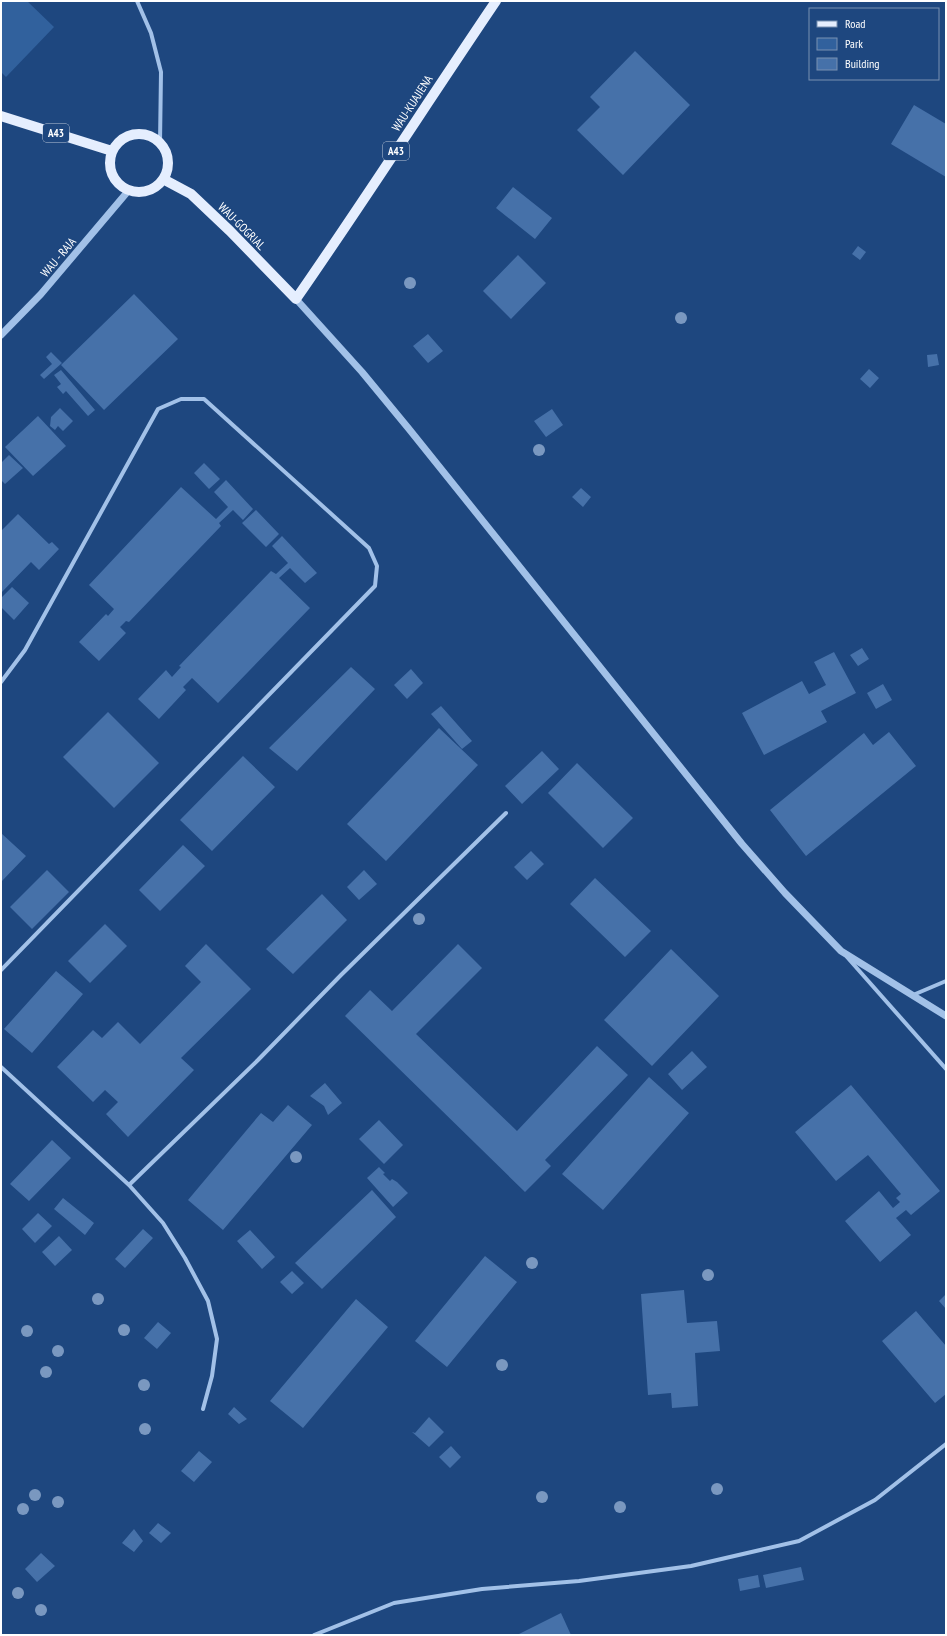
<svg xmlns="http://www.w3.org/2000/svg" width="947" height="1636" font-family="'PT Sans Narrow',sans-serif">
	<rect width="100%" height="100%" fill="#1e477f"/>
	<!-- green -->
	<path fill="#31619d" d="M1 1H27L54 27 6 77 1 72Z"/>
	<!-- building -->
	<path fill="#4671a9" d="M635 51 690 105 623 175 577 130 600 107 590 97Z
		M914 105 946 124V177L891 144Z
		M513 187 552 218 535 239 496 208Z
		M858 246 866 252 860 260 852 254Z
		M518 255 546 283 511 319 483 291Z
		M134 294 178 339 104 410 61 365Z
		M428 334 443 351 428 363 413 346Z
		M51 352 62 363 44 379 40 375 52 364 46 357Z
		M937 354 939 365 928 367 927 355Z
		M869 369 879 378 870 388 860 379Z
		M61 370 95 410 88 416 66 391 63 394 57 387 61 384 54 375Z
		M60 408 73 421 63 431 58 426 55 430 50 426 51 417Z
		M552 409 563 425 546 437 534 421Z
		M38 416 66 446 33 476 5 447Z
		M9 455 23 468 5 484 1 480V463Z
		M204 463 220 479 209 489 194 473Z
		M226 480 253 509 243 520 233 510 219 523 221 526 129 622 126 621 120 627 126 633 99 661 79 642 106 614 108 616 114 609 89 585 181 487 216 519 228 507 214 492Z
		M581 488 591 497 583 507 572 497Z
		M256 510 279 534 266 547 242 523Z
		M18 514 49 544 52 542 59 549 39 570 31 562 1 593V531Z
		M282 536 317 573 305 583 290 568 279 578 310 608 218 703 192 678 183 687 186 690 159 719 138 699 166 670 172 677 181 667 179 666 271 571 276 574 288 563 272 546Z
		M12 587 29 603 14 620 1 607V598Z
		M862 648 869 659 858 666 850 655Z
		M834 652 856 693 821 711 827 722 764 755 742 713 802 681 809 694 826 685 814 662Z
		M351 667 375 689 297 771 269 748Z
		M411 669 423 683 407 699 394 685Z
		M883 684 892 700 876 709 867 693Z
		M441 706 472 741 462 749 431 714Z
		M108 712 159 763 114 808 63 757Z
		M439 728 478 765 386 861 347 824Z
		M889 732 916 766 806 856 770 810 864 733 873 745Z
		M542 751 559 769 522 804 505 786Z
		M243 756 275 787 212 851 180 820Z
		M577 763 633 818 603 848 548 793Z
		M1 833 26 856 1 882Z
		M183 845 205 866 160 911 139 890Z
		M531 851 544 864 527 880 514 867Z
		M47 870 69 892 32 929 10 907Z
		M364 870 377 884 359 900 347 887Z
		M595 878 651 931 625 957 570 904Z
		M322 894 347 920 293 974 266 949Z
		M105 924 127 946 90 983 68 961Z
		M206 944 251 989 181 1058 194 1070 128 1137 106 1114 118 1102 105 1090 93 1102 57 1067 93 1030 102 1038 118 1022 140 1044 201 982 185 966Z
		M458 944 482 968 416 1034 517 1131 597 1046 628 1075 545 1160 551 1166 525 1192 345 1016 370 990 392 1011Z
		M671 949 719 996 652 1066 604 1020Z
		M56 971 83 994 32 1053 4 1029Z
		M692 1051 707 1067 682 1090 668 1074Z
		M649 1077 689 1113 603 1210 562 1174Z
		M325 1083 342 1103 328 1115 324 1106 310 1096Z
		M851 1085 940 1191 911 1215 906 1210 896 1218 911 1235 880 1262 845 1221 879 1191 893 1208 900 1202 896 1198 901 1194 868 1155 836 1181 795 1132Z
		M288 1105 312 1125 223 1230 188 1200 261 1113 273 1122Z
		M379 1120 403 1145 384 1164 359 1139Z
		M52 1140 71 1158 29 1201 10 1184Z
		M379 1167 385 1173 383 1174 390 1181 392 1179 397 1182 408 1193 393 1207 367 1178Z
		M372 1190 396 1217 322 1289 295 1263Z
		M63 1198 94 1223 85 1235 54 1209Z
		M38 1213 52 1226 35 1243 22 1229Z
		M143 1229 153 1238 125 1268 115 1259Z
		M250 1230 275 1257 262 1269 237 1241Z
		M59 1236 72 1250 55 1266 42 1252Z
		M485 1256 517 1282 447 1367 415 1341Z
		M292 1271 304 1283 292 1294 280 1282Z
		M684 1290 687 1323 717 1321 720 1351 695 1353 698 1406 672 1408 671 1393 648 1395 641 1294Z
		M946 1294V1309L939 1301Z
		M356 1299 388 1327 303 1428 270 1401Z
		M916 1311 946 1346V1394L935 1403 882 1341Z
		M158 1322 171 1333 157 1349 144 1338Z
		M234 1407 247 1419 239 1424 228 1414Z
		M429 1417 444 1432 429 1447 412 1432 415 1433Z
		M451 1446 461 1457 450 1468 439 1457Z
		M199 1451 212 1462 194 1482 181 1471Z
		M158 1523 171 1533 161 1543 149 1533Z
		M134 1529 143 1541 134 1552 122 1543Z
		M41 1553 55 1566 37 1582 25 1569Z
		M801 1567 804 1580 766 1588 763 1575Z
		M758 1575 760 1587 740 1591 738 1579Z
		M561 1613 571 1635H517Z"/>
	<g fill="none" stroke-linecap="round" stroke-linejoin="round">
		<!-- minor -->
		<path stroke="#a2c1e8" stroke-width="4" d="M137 1 151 33 161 72 160 143
			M1 682 25 650 158 409 181 399H204L369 548 377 566 375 586 1 970
			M847 957 946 1069
			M913 995 946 981
			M1 1067 129 1185 163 1223 185 1258 208 1301 217 1339 212 1376 203 1409
			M129 1185 258 1060 341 975 506 813
			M314 1635 394 1603 482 1589 579 1581 691 1566 799 1541 875 1500 946 1444"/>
		<!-- tertiary -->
		<path stroke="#a2c1e8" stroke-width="7" d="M296 299 362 372 409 429 742 844 785 893 841 951 946 1016
			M1 335 41 294 129 190"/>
		<!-- primary -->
		<path stroke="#e5eefe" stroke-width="10" d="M1 116 112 151
			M110 163a29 29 0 1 1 58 0a29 29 0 1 1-58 0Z
			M163 179 191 194 230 231 296 299C364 201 429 100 496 1"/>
	</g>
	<!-- trees -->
	<g fill="#7a98c0">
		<circle cx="410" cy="283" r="6"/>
		<circle cx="681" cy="318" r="6"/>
		<circle cx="539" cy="450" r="6"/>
		<circle cx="419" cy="919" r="6"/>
		<circle cx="296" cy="1157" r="6"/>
		<circle cx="532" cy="1263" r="6"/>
		<circle cx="708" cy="1275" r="6"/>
		<circle cx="98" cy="1299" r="6"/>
		<circle cx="124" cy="1330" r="6"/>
		<circle cx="27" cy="1331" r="6"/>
		<circle cx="58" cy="1351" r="6"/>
		<circle cx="502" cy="1365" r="6"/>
		<circle cx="46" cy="1372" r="6"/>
		<circle cx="144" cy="1385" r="6"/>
		<circle cx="145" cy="1429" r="6"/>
		<circle cx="717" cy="1489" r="6"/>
		<circle cx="35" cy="1495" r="6"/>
		<circle cx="542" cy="1497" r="6"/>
		<circle cx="58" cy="1502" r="6"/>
		<circle cx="620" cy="1507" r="6"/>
		<circle cx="23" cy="1509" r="6"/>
		<circle cx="18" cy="1593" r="6"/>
		<circle cx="41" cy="1610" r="6"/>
	</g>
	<g text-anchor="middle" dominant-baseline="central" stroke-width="3" stroke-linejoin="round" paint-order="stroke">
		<!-- shield labels -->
		<g fill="#1e477f" stroke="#bcc8d9" stroke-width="1">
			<rect x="43" y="124" width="26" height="18" rx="3"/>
			<rect x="383" y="142" width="26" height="18" rx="3"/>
		</g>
		<g font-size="11" font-weight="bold" fill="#fff">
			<text x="56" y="133">A43</text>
			<text x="396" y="151">A43</text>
		</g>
		<!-- street labels -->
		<g font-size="12" fill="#fff" stroke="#1e477f">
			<text transform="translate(412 103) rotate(-57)">WAU-KUAJIENA</text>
			<text transform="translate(242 226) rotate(45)">WAU-GOGRIAL</text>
			<text transform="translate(58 257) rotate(-50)">WAU - RAJA</text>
		</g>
	</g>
	<!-- border -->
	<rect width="947" height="1636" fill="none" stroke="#ffffff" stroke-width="4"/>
	<!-- legend -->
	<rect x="809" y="8" width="130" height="72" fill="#1e477f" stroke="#7891b2"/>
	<rect x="817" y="21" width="20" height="6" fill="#e5eefe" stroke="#7891b2"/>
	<text x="845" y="28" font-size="12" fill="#ffffff">Road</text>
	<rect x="817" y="38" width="20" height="12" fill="#31619d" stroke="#7891b2"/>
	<text x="845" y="48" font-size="12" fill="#ffffff">Park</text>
	<rect x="817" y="58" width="20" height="12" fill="#4671a9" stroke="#7891b2"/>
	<text x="845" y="68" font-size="12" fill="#ffffff">Building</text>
</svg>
